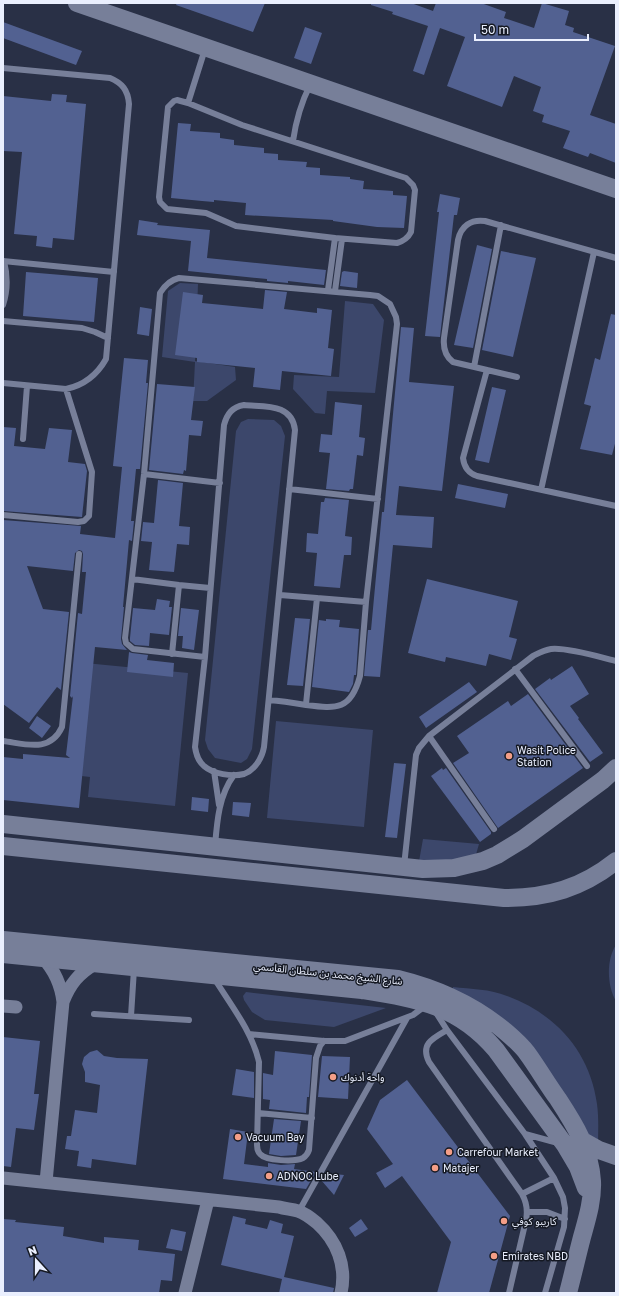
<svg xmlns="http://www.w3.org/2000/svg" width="619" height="1296" font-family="'Golos Text','Noto Sans Arabic',sans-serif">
	<rect width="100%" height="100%" fill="#293046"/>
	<!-- green -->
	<path fill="#3c476b" d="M180 283 198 284 195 361 235 367 236 380 207 401H193L195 362 162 357 168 291Z
		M345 301 373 304 384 320 375 393 327 391 325 414 315 413 293 389 294 375 339 377Z
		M248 419 274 420 281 426 285 436 252 749 247 759 241 763 215 758 208 749 205 740 236 431 241 422Z
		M85 663 188 673 175 806 88 797 90 777 73 775Z
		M276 721 373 730 364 827 267 818Z
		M423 839 479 844 475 858 418 867Z
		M616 945V1001C607 986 606 960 616 945Z
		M453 987C471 989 490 989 507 996 556 1014 590 1052 597 1104 599 1119 598 1133 598 1147L593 1145 554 1080 452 993Z
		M246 992 386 1008 334 1027 265 1020 252 1012 244 1000 243 996Z"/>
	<!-- building -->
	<path fill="#526191" d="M177 3H265L253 32 176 5Z
		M371 3H411L433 11 436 3H481L506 12 504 18 534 28 542 3 569 11 565 25 574 28 573 32 615 46 590 115 616 124V163L590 153 588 157 563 148 570 131 542 122 544 115 533 111 541 87 514 76 502 107 447 86 465 37 440 28 424 75 413 71 428 26 392 14 393 12 371 5Z
		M3 22 82 51 76 65 3 38Z
		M305 27 322 33 311 64 294 58Z
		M52 94 67 95 66 102 86 104 74 240 53 238 52 248 36 246 37 236 14 234 22 152 3 151V96L51 101Z
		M178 123 191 124 190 131 220 133V138L234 140V145L264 148V153L278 154V160L307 162 306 167 320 168V175L350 177V179L364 181 363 189 393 191V195L407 196 404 228 377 227 333 221V220L245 215 246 203 214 200V202L202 201 171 198Z
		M440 194 460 198 457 215H454L440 337 425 336 439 212H437Z
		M139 220 158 223 157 225 210 230 207 258 326 270 324 285 288 281V283L267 281V279L188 271 191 241 137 235Z
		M477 245 492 249 473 348 454 345Z
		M501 251 536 258 513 357 482 350Z
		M344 271 358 273 357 288 340 286 342 272Z
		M26 272 98 278 94 322 23 316Z
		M265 290 287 292 284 309 317 313V308L332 310 328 348 334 349 331 376 282 371 280 390 253 387 255 368 197 362V358L175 355 183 292 203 295 202 303 263 309Z
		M140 307 152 309 149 336 137 334Z
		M611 314 616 315V440L612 455 580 449 591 406 584 404 595 358 600 360Z
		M401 327 414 328 409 382 454 386 442 491 399 486 396 515 434 517 432 548 393 545 380 677 364 676 368 630H371L382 512H384Z
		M124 358 148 360 146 383H148L140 469H136L131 521H134L132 541 129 540 123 607H124L121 639 122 644 127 650 95 647 79 808 3 800V757L23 759V754L70 758 66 755 73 696 72 698 70 696 78 613 82 614 86 572H82L83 554 82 551 79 550 75 553 73 571 27 566 43 609 69 612 61 690 57 687 29 723 3 704V520L81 526 80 534 115 538 122 467 113 466Z
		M157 384 195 387 191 420 203 421 201 436 189 435 186 471 184 470 183 474 149 470Z
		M492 387 506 390 489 463 475 460Z
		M335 402 362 405 359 437 365 438 363 456 357 455 353 489H350L349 491 326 489 330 453 319 452 321 434 332 435Z
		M3 427 16 428 14 446 45 449 49 428 72 430 68 462 85 464 87 471 82 517 3 511Z
		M158 480 183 483 179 526 190 527 189 545 177 544 174 572 149 570 152 542 141 541 143 522 154 523Z
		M458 484 508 494 505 508 455 498Z
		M325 498 349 500 345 536 352 537 351 555H344L340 588 314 586 317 553 306 552 307 533 318 534 321 502H324Z
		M427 579 518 601 509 637 517 639 511 660 489 654 486 666 446 657 445 662 408 653Z
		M157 599 170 601 169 607H172L169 635 150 633 149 646 135 645 130 641V638L133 608 155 610Z
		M181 608 199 610 194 650 182 648 183 636H178Z
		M295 618 310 619 303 686 287 685Z
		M326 619 340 620 339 627 359 629 356 675H354L353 684 349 692 312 687 319 620 326 621Z
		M129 652 132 653 148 655 147 660 174 663 173 677 127 672Z
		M572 666 589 694 570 706 579 718 578 719 603 753 590 762 535 689 550 678 551 680Z
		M469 682 477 692 426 728 419 717Z
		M528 694 583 768 498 828 453 763 469 753 457 736 508 701 511 706Z
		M37 716 51 726 42 738 29 728Z
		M394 763 406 764 397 838 385 837Z
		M442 768 443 770 446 768 491 832V834L480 842 431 776Z
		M192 797 209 799 208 812 191 810Z
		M233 802 251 803 249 817 232 815Z
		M3 1037 40 1041 34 1094H39L34 1130 16 1128 11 1167 3 1166Z
		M97 1050 104 1056 117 1058 148 1059 136 1165 92 1159 91 1168 77 1166 79 1151 65 1149 67 1136H71L75 1110 97 1113 100 1085 85 1082V1072L82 1064 84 1057 90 1052Z
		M275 1051 312 1055 309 1097H307L306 1113 269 1109 270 1100 263 1099V1073L273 1075Z
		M322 1056 350 1057 348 1099 318 1097Z
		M236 1069 254 1072V1098L232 1095Z
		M407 1080 510 1216 489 1293H437L451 1242 402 1176 385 1188 376 1173 393 1164 367 1129 380 1100Z
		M274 1119 301 1121 296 1155 281 1156 269 1154Z
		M230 1129 248 1132 244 1164 268 1167V1163L281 1165 295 1164 294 1169 316 1172 306 1189 223 1179Z
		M325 1173 344 1175 334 1195 321 1180Z
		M233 1216 246 1219 245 1224 267 1229 270 1220 283 1224 281 1233 294 1236 284 1277 334 1288 333 1293H279L282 1279 221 1265Z
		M3 1219 16 1220 15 1222 64 1227 63 1236 104 1243V1237L139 1240 138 1250 175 1254 172 1281 161 1280 159 1293H87L73 1292V1293H3Z
		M361 1219 368 1229 355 1237 349 1228Z
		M171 1229 186 1232 182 1251 166 1248Z"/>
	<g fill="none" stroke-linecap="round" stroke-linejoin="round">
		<!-- lane -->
		<path stroke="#777f99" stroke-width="6" d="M3 68 110 78C122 83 128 90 129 104L106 359C97 375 85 385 66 389L3 383
			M177 100 188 103 242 125 406 178 413 185 415 190 411 232C408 238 404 241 397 243L335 238 236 226 206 213 167 209 160 202 159 197 168 107 174 101Z
			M188 103 205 49
			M293 141C296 120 301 103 310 85
			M3 261 114 272
			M328 290 335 238
			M335 291 342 239
			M3 305C8 290 8 277 4 261
			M3 321 82 328 95 332 108 338
			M474 367 501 225
			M487 370 463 458C464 467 468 473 477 476L616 506
			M517 377 453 362C445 356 443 348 444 338L458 240C461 226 471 219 485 221L616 258
			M244 405C265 407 292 403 295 430L264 747C262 758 255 770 244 774 232 777 213 774 204 766 198 761 196 754 195 747L205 657 224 425C227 414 232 407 244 405Z
			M23 439 27 386
			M144 474 220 483
			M289 489 378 499
			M541 490 594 252
			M3 515 78 522 84 521 89 516 92 472 66 389
			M132 579 179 585 210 588
			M280 595 366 602
			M172 654 179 585
			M205 657 133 649 126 643 125 638 144 474 160 293C165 285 170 280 179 278L370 295 378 296 390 304 396 317 397 324 366 602 360 676C351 710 337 709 306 705 294 703 281 701 269 700
			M515 669 587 766
			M306 704 317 598
			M429 736 494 829
			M3 741C26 744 50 753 62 727L79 554
			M214 771 219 805
			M215 846C217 821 219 795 234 775
			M404 866 416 755 419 748 429 736 533 656C539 653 544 650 551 649 566 647 600 657 616 661
			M214 978C230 1004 252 1031 259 1062L257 1145C257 1148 258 1152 260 1154 266 1161 295 1162 303 1158 306 1156 308 1153 309 1150L316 1058 320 1046 324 1041
			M435 1011 447 1030 525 1134 554 1178 563 1197 565 1208 564 1227 545 1293
			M94 1014 189 1020
			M131 1016 134 969
			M447 1030C433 1038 420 1044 429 1062L522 1194C527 1203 528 1210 526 1220L509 1293
			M249 1034 324 1041H345L413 1015 425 1006
			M258 1113 312 1118
			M525 1134 558 1143
			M522 1194 554 1178
			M299 1211 407 1018
			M528 1212H547L565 1219"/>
		<!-- street -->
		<path stroke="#777f99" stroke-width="13" d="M43 958C55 971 61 984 63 1002L46 1182
			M63 1002C70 984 79 973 95 964
			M3 1006 16 1007
			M3 1178 279 1207C285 1209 292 1209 298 1211 304 1213 311 1218 317 1223 337 1241 347 1266 341 1293
			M185 1293 208 1200"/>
		<!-- secondary -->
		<path stroke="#777f99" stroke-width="18" d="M77 3 616 189
			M3 824 423 869 454 868 483 861 497 855 523 839 603 780 616 768
			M3 846 504 898C548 898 582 888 616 861
			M3 940 398 979C439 989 474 1005 506 1032 513 1038 521 1045 527 1053 538 1068 547 1084 558 1099 575 1125 590 1149 592 1181 593 1200 587 1219 582 1237 577 1256 573 1274 568 1293
			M3 954 362 990C417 999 458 1005 496 1050L565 1145 578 1167 586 1188
			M583 1141 599 1150 616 1156"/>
	</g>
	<!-- markers -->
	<g fill="#f49e87" stroke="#151923" stroke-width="1.5">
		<circle cx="509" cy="756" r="4"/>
		<circle cx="333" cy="1077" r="4"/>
		<circle cx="238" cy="1137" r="4"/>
		<circle cx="449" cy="1152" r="4"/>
		<circle cx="435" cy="1168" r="4"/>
		<circle cx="269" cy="1176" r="4"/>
		<circle cx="504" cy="1221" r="4"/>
		<circle cx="494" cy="1256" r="4"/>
	</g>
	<g text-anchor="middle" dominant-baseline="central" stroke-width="3" stroke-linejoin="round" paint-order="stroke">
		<!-- poi labels -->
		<g font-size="10" fill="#eaeffe" stroke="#151923" text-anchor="start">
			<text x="517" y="750">Wasit Police<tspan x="517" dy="12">Station</tspan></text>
			<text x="341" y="1077">واحة أدنوك</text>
			<text x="246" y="1137">Vacuum Bay</text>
			<text x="457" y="1152">Carrefour Market</text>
			<text x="443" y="1168">Matajer</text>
			<text x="277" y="1176">ADNOC Lube</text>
			<text x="512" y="1221">كاريبو كوفي</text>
			<text x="502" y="1256">Emirates NBD</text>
		</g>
		<!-- street labels -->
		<g font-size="10" fill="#eaeffe" stroke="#151923">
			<text transform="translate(328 973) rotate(6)">شارع الشيخ محمد بن سلطان القاسمي</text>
		</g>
	</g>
	<!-- border -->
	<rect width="619" height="1296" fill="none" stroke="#eaeffe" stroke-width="8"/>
	<!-- north arrow -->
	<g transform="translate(36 1260) rotate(339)" stroke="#151923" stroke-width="3" paint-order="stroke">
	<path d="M0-3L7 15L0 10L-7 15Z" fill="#eaeffe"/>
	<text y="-6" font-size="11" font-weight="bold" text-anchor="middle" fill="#eaeffe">N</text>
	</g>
	<!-- scale -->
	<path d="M475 34v6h113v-6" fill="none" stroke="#eaeffe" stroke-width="2"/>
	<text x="481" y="34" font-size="12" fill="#eaeffe" stroke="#151923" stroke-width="3" paint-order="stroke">50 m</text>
</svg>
